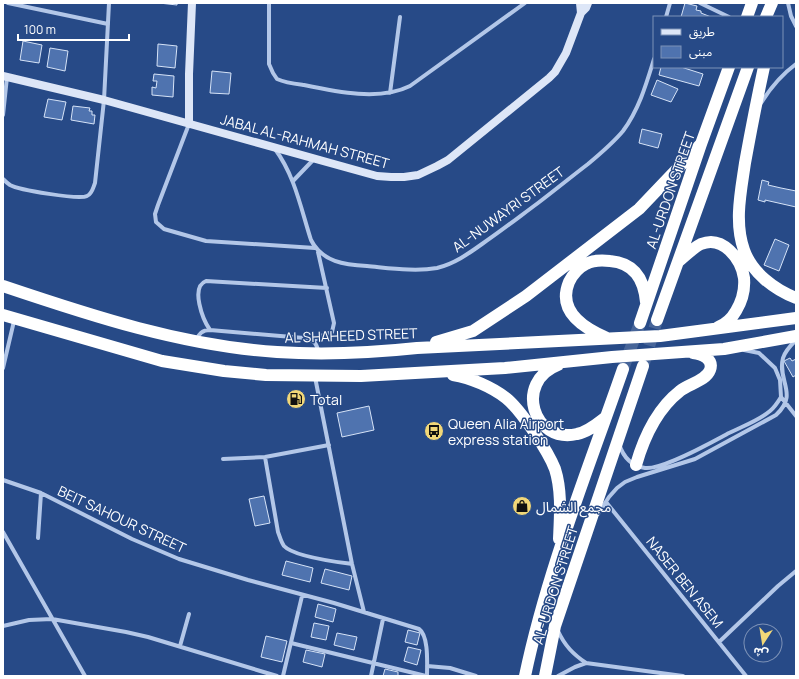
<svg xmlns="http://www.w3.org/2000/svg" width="799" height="679" font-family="Manrope,'Noto Sans Arabic',sans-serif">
	<rect width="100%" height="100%" fill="#274a87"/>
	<!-- building -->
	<path fill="#4f73af" stroke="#d6e3f7" d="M159 3H177V5Z
		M685 3 697 6 696 10 701 11V13L711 17H681Z
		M23 41 42 45 39 63 20 60Z
		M158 44 177 46 175 68 157 66Z
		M50 48 68 51 65 71 47 67Z
		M661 67H681L703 74 699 86 659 75Z
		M212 71 231 73 229 94 210 93Z
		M154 74 174 76 173 97 152 95V87L156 88 157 81H153Z
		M657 80 678 89 671 102 651 95Z
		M48 99 66 102 62 120 44 117Z
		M73 106 90 108 89 111H92V115H95L94 124 71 120Z
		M642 129 662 134 658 148 639 143Z
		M762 180 769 182 768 185 781 188 796 191V207L765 200V202L758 200Z
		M775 239 789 245 779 271 764 265Z
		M790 358 792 361 796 359V375L793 377 784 361Z
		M290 394 304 397 303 403 289 401Z
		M369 406 374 430 342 437 337 413Z
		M264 496 270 523 255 526 249 499Z
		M286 561 313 568 310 582 282 575Z
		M325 569 352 576 349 590 321 583Z
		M318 604 336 609 333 622 315 617Z
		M314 623 329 626 326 640 311 637Z
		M408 630 420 633 417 645 405 642Z
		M337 633 357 637 354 650 334 645Z
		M266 636 287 641 282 662 261 657Z
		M408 647 421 650 417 665 404 661Z
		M306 650 325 654 322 667 303 662Z
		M385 669 398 672V676H383Z"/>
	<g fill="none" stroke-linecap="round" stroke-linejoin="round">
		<!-- highway-tunnel -->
		<path stroke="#476599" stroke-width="12" stroke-dasharray="12 6" stroke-linecap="butt" d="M644 363 657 320
			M623 369 640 323"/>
		<!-- street -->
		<path stroke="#b3c7e8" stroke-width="4" d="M8 3 108 24
			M269 3V64L273 73 277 79C286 83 296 84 304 85 337 92 380 101 410 86L525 3
			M700 3 729 17
			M788 3 791 16 796 26
			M666 17 670 3
			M390 93 400 17
			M761 103C771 87 781 75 796 64
			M3 115 7 77
			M189 124 158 205 155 214 156 222 164 229 206 241 315 248
			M275 149C295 176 301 209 311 240 322 262 345 265 367 266 389 268 415 272 437 268 454 264 468 254 482 244 501 231 519 217 538 203 555 190 571 177 588 164 600 154 613 143 623 131 639 109 646 85 654 59
			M3 179C5 181 7 183 10 185 19 190 79 200 87 196 92 194 93 188 95 183L104 100 109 3
			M293 181 315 158
			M210 330C203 320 190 287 206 281L327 288
			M196 340C199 334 202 330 210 330L304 338C312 339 317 343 318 351
			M313 341 321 336 332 332 334 323 318 252
			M744 350 759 353 775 368 780 380 781 397 796 416
			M3 368 14 321
			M315 377 352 564 364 612
			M619 444C623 456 631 466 645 468 663 470 712 442 729 433 743 426 758 421 770 411 775 407 778 402 781 397
			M265 457 278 532C280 537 281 542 284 546 294 557 337 562 352 564
			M223 459 265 457 329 445
			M3 480 41 493 132 539 179 559 248 580 334 603 419 629C429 636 427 664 427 676
			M606 502 746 676
			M598 514 609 497 617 488 625 482 637 477 695 459 776 415C799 394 777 381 783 358 785 351 791 345 796 340
			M3 532 85 676
			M38 538 41 493
			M3 626 29 620 52 619 126 632 148 637 277 676
			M558 631C565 646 573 654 586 663L683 676
			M719 642 778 586 796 571
			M291 643 426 676
			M180 646 189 614
			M427 666 450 668 476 676
			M283 676 302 596
			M371 676 383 619
			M558 676 575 667 586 663"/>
		<!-- secondary -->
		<path stroke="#dde6f7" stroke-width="8" d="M581 13 586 8 588 3
			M3 76 104 100 377 176 391 177H404L418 175 437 166 448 160 549 78 555 72 566 53 581 13 580 3
			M189 124V74L192 3"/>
		<!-- highway -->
		<path stroke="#fff" stroke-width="12" d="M747 17 752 3
			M766 17 772 3
			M764 67C757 99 751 130 745 163 741 191 734 222 744 250 752 273 775 290 796 298
			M679 261C686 255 693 248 701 244 723 235 741 259 744 278 745 289 742 301 736 311 732 318 726 324 718 327
			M3 286C92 316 183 346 277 352 323 355 370 353 417 348L660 336 796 318
			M3 315 162 361 224 371 266 375 361 376 505 368 612 357 724 349 796 336
			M657 320 748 67
			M640 323 701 144 729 67
			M607 338C583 328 557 311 569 282 573 274 578 268 586 264 593 260 601 260 610 261 634 263 644 279 646 302
			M436 342 473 331 526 296 639 209 701 144
			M558 365C514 382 533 444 577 434 588 432 597 424 606 417
			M453 375C471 378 492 387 506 398 521 410 548 451 555 469 562 491 560 516 559 539
			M636 465C644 437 657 409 680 391 688 384 706 381 710 370 714 359 702 354 693 353
			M525 676C547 571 588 470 623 369
			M545 676 555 626 643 366"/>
	</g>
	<!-- icons -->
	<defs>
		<g id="fuel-disc" transform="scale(1)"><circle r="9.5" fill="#f1d778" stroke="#274a87"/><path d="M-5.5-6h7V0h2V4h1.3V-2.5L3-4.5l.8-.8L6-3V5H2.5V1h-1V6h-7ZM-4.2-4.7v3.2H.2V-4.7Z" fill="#111"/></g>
		<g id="bus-disc" transform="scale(1)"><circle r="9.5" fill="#f1d778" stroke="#274a87"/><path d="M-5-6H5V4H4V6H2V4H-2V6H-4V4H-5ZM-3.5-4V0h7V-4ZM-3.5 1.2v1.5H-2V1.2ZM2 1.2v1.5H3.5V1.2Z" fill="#111"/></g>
		<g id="shop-disc" transform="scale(1)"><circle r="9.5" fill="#f1d778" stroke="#274a87"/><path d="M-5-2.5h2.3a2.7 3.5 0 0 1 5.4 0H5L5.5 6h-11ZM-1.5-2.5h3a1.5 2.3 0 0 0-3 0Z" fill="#111"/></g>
	</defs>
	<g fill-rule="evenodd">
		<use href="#fuel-disc" x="296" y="399"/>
		<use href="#bus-disc" x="434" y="431"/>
		<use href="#shop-disc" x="522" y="506"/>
	</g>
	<g text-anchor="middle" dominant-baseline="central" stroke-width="3" stroke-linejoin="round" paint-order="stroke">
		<!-- street labels -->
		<g font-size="14" fill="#fff" stroke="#274a87">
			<text transform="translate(305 141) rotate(15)">JABAL AL-RAHMAH STREET</text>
			<text transform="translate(670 190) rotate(-71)">AL-URDON STREET</text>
			<text transform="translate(508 209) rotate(-36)">AL-NUWAYRI STREET</text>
			<text transform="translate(351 335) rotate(-2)">AL SHAHEED STREET</text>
			<text transform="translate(122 519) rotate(25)">BEIT SAHOUR STREET</text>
			<text transform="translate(685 582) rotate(51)">NASER BEN ASEM</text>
			<text transform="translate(555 585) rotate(-73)">AL-URDON STREET</text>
		</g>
		<!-- poi labels -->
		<g font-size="14" fill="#fff" stroke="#274a87" text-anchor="start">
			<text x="310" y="399">Total</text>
			<text x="448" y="423">Queen Alia Airport<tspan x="448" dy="16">express station</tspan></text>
			<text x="536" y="506">مجمع الشمال</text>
		</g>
	</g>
	<!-- border -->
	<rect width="799" height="679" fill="none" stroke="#ffffff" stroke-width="8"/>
	<!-- legend -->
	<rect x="653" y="16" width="130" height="52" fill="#274a87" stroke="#7d92b7"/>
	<rect x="661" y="29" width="20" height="6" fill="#dde6f7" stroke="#7d92b7"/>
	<text x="689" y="36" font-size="12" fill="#ffffff">طريق</text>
	<rect x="661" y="46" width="20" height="12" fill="#4f73af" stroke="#7d92b7"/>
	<text x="689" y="56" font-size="12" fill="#ffffff">مبنى</text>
	<!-- north arrow -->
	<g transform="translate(763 643) rotate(192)"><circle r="19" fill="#274a87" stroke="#7d92b7"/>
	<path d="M0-3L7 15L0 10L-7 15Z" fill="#f1d778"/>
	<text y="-6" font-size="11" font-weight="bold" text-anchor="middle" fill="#ffffff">ش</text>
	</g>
	<!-- scale -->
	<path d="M18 34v6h111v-6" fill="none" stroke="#ffffff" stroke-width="2"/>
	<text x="24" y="34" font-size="12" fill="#ffffff" stroke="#274a87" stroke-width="3" paint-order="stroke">100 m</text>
</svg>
